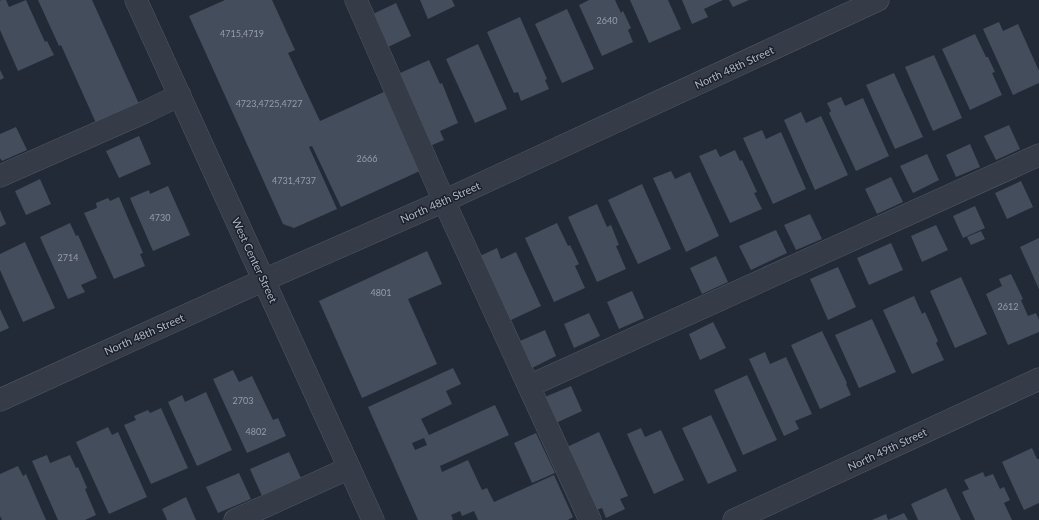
<svg xmlns="http://www.w3.org/2000/svg" width="1039" height="520" font-family="Lato,sans-serif">
	<rect width="100%" height="100%" fill="#232a37"/>
	<!-- building -->
	<path fill="#444d5b" fill-rule="evenodd" d="M1 0H6L9 7 26 0 45 42 47 41 54 55 18 71 0 30V1Z
		M38 0H92L139 104 96 123 61 45 59 46Z
		M225 0H272L295 50 288 53 320 121 386 91 422 170 341 207 312 146 309 147 337 209 294 228 283 224 189 16Z
		M420 0H452L455 6 428 19Z
		M589 0H615L621 13 623 11 631 28 628 30 633 42 602 56 579 5Z
		M630 0H668L681 29 649 43Z
		M682 0H723L704 9 708 17 692 24Z
		M729 0H749L733 7Z
		M396 3 411 36 388 47 373 14Z
		M567 9 594 69 562 83 535 24Z
		M520 17 547 79 545 80 549 89 521 101 518 92 514 93 487 32Z
		M999 22 1003 31 1018 24 1039 71V83L1013 95 983 29Z
		M975 34 986 57H988L995 72 992 73 1002 95 970 110 942 49Z
		M478 44 507 109 475 123 446 59Z
		M934 55 962 118 933 131 905 67Z
		M429 60 440 84 442 83 458 123 440 131 444 140 430 146 398 74Z
		M0 70 4 78 0 80Z
		M894 73 923 137 895 149 866 85Z
		M841 97 845 106 863 98 889 156 856 171 829 113 831 111 827 103Z
		M801 112 806 123 821 116 848 175 815 190 784 120Z
		M1009 125 1020 149 996 160 984 136Z
		M16 127 27 150 2 161 0 158V134Z
		M762 130 766 139 781 132 806 189 773 204 743 138Z
		M139 136 151 164 119 178 106 151Z
		M970 144 980 167 956 177 946 155Z
		M716 149 720 157 735 150 740 161 742 160 757 192 754 193 762 209 730 223 699 156Z
		M927 154 939 180 913 193 900 166Z
		M671 171 675 179 690 172 719 236 686 252 653 178Z
		M891 177 903 202 877 214 865 189Z
		M40 179 51 204 26 215 15 191Z
		M1021 181 1033 207 1007 219 995 193Z
		M642 184 671 249 638 264 608 200Z
		M168 186 190 235 153 251 130 198 149 190 150 194Z
		M119 197 143 253 140 254 145 266 114 279 84 213 97 208 96 203 108 198 110 201Z
		M597 204 607 227 611 225 619 245 616 246 626 269 597 282 568 217Z
		M975 206 985 228 963 238 953 216Z
		M0 210 6 224 0 227Z
		M810 214 822 239 796 250 784 225Z
		M70 223 76 236 78 235 97 278 81 285 85 292 68 299 40 237Z
		M557 223 568 246 570 245 579 264 575 266 585 288 554 302 525 238Z
		M936 225 948 250 922 262 911 236Z
		M776 230 787 253 751 270 739 246Z
		M981 231 985 239 971 245 967 237Z
		M1039 238V289L1020 247Z
		M25 242 55 308 23 322 0 270V254Z
		M891 243 903 270 869 285 857 258Z
		M497 248 501 259 516 252 541 306 509 321 480 256Z
		M427 251 442 284 408 299 437 364 362 398 319 301Z
		M716 256 728 282 702 294 690 268Z
		M838 267 856 307 828 320 810 279Z
		M1011 274 1023 299 1021 300 1028 316 1036 313 1039 320V332L1008 345 986 294 1002 286 999 279Z
		M961 277 987 334 955 348 930 291Z
		M632 291 644 318 619 329 607 302Z
		M914 296 922 314 925 312 938 341 936 343 944 360 912 374 883 310Z
		M0 309 9 328 0 332Z
		M589 313 600 336 574 348 564 324Z
		M872 319 896 372 859 388 835 335Z
		M713 322 726 348 700 360 689 334Z
		M545 330 556 356 532 368 520 341Z
		M822 331 847 383 846 384 851 395 820 409 791 345Z
		M765 352 770 364 786 357 812 414 795 421 799 429 784 436 749 359Z
		M453 368 461 384 446 391 452 404 421 419 429 435 495 405 509 435 440 466 442 472 468 460 482 490 487 488 494 502 554 475 573 517 568 520H478L474 511 462 516 460 511 451 515 453 519 452 520H418L368 407ZM424 438 427 445 415 450 412 443Z
		M233 370 239 382 252 376 273 420 278 418 286 436 247 453 213 379Z
		M747 375 777 440 743 455 714 390Z
		M571 386 582 411 556 423 545 397Z
		M206 392 232 450 197 466 168 402 182 395 185 402Z
		M161 408 188 468 151 484 124 425 136 420 134 416 148 410 150 413Z
		M711 415 737 471 708 484 682 428Z
		M108 427 112 435 118 432 147 497 109 514 76 442Z
		M641 428 645 437 661 430 684 480 654 494 627 434Z
		M599 432 628 496 620 499 625 509 606 518 602 508 596 510 567 447Z
		M536 433 555 473 532 483 514 443Z
		M1032 448 1037 459H1039V503L1024 510 1002 462Z
		M289 452 301 478 262 496 250 469Z
		M47 455 50 463 70 455 76 468 78 467 87 488 85 489 96 515 85 520H58L32 461Z
		M18 466 23 476 26 474 46 520H2L0 516V474Z
		M983 472 985 477 993 474 1000 489 1004 487 1010 500 1004 503 1012 520H975L962 492 969 489 964 480Z
		M239 473 251 499 218 513 206 487Z
		M946 488 961 520H918L911 504Z
		M186 497 196 520H167L162 509Z
		M904 513 908 520H888Z
		M886 514 888 520H872Z"/>
	<g fill="none" stroke-linecap="round" stroke-linejoin="round">
		<!-- minor casing -->
		<g stroke="#515762" stroke-width="23">
			<path id="minor" d="M136 0 373 520
				M356 0 444 201 590 520
				M0 176 145 112 180 95
				M529 386 1039 155
				M0 400 264 280 444 201 878 0
				M235 520 349 468
				M734 520 1039 379"/>
		</g>
		<!-- minor -->
		<use href="#minor" stroke="#363c47" stroke-width="22"/>
	</g>
	<g text-anchor="middle" dominant-baseline="central" stroke-width="3" stroke-linejoin="round" paint-order="stroke">
		<!-- number labels -->
		<g font-size="9" fill="#969caa">
			<text x="607" y="20">2640</text>
			<text x="242" y="33">4715,4719</text>
			<text x="269" y="103">4723,4725,4727</text>
			<text x="367" y="158">2666</text>
			<text x="294" y="180">4731,4737</text>
			<text x="160" y="217">4730</text>
			<text x="68" y="257">2714</text>
			<text x="381" y="292">4801</text>
			<text x="1008" y="306">2612</text>
			<text x="243" y="400">2703</text>
			<text x="256" y="431">4802</text>
		</g>
		<!-- street labels -->
		<g font-size="11" fill="#b1b7c4" stroke="#1b212c">
			<text transform="translate(734 67) rotate(-25)">North 48th Street</text>
			<text transform="translate(440 202) rotate(-24)">North 48th Street</text>
			<text transform="translate(255 260) rotate(65)">West Center Street</text>
			<text transform="translate(144 334) rotate(-24)">North 48th Street</text>
			<text transform="translate(887 449) rotate(-25)">North 49th Street</text>
		</g>
	</g>
</svg>
